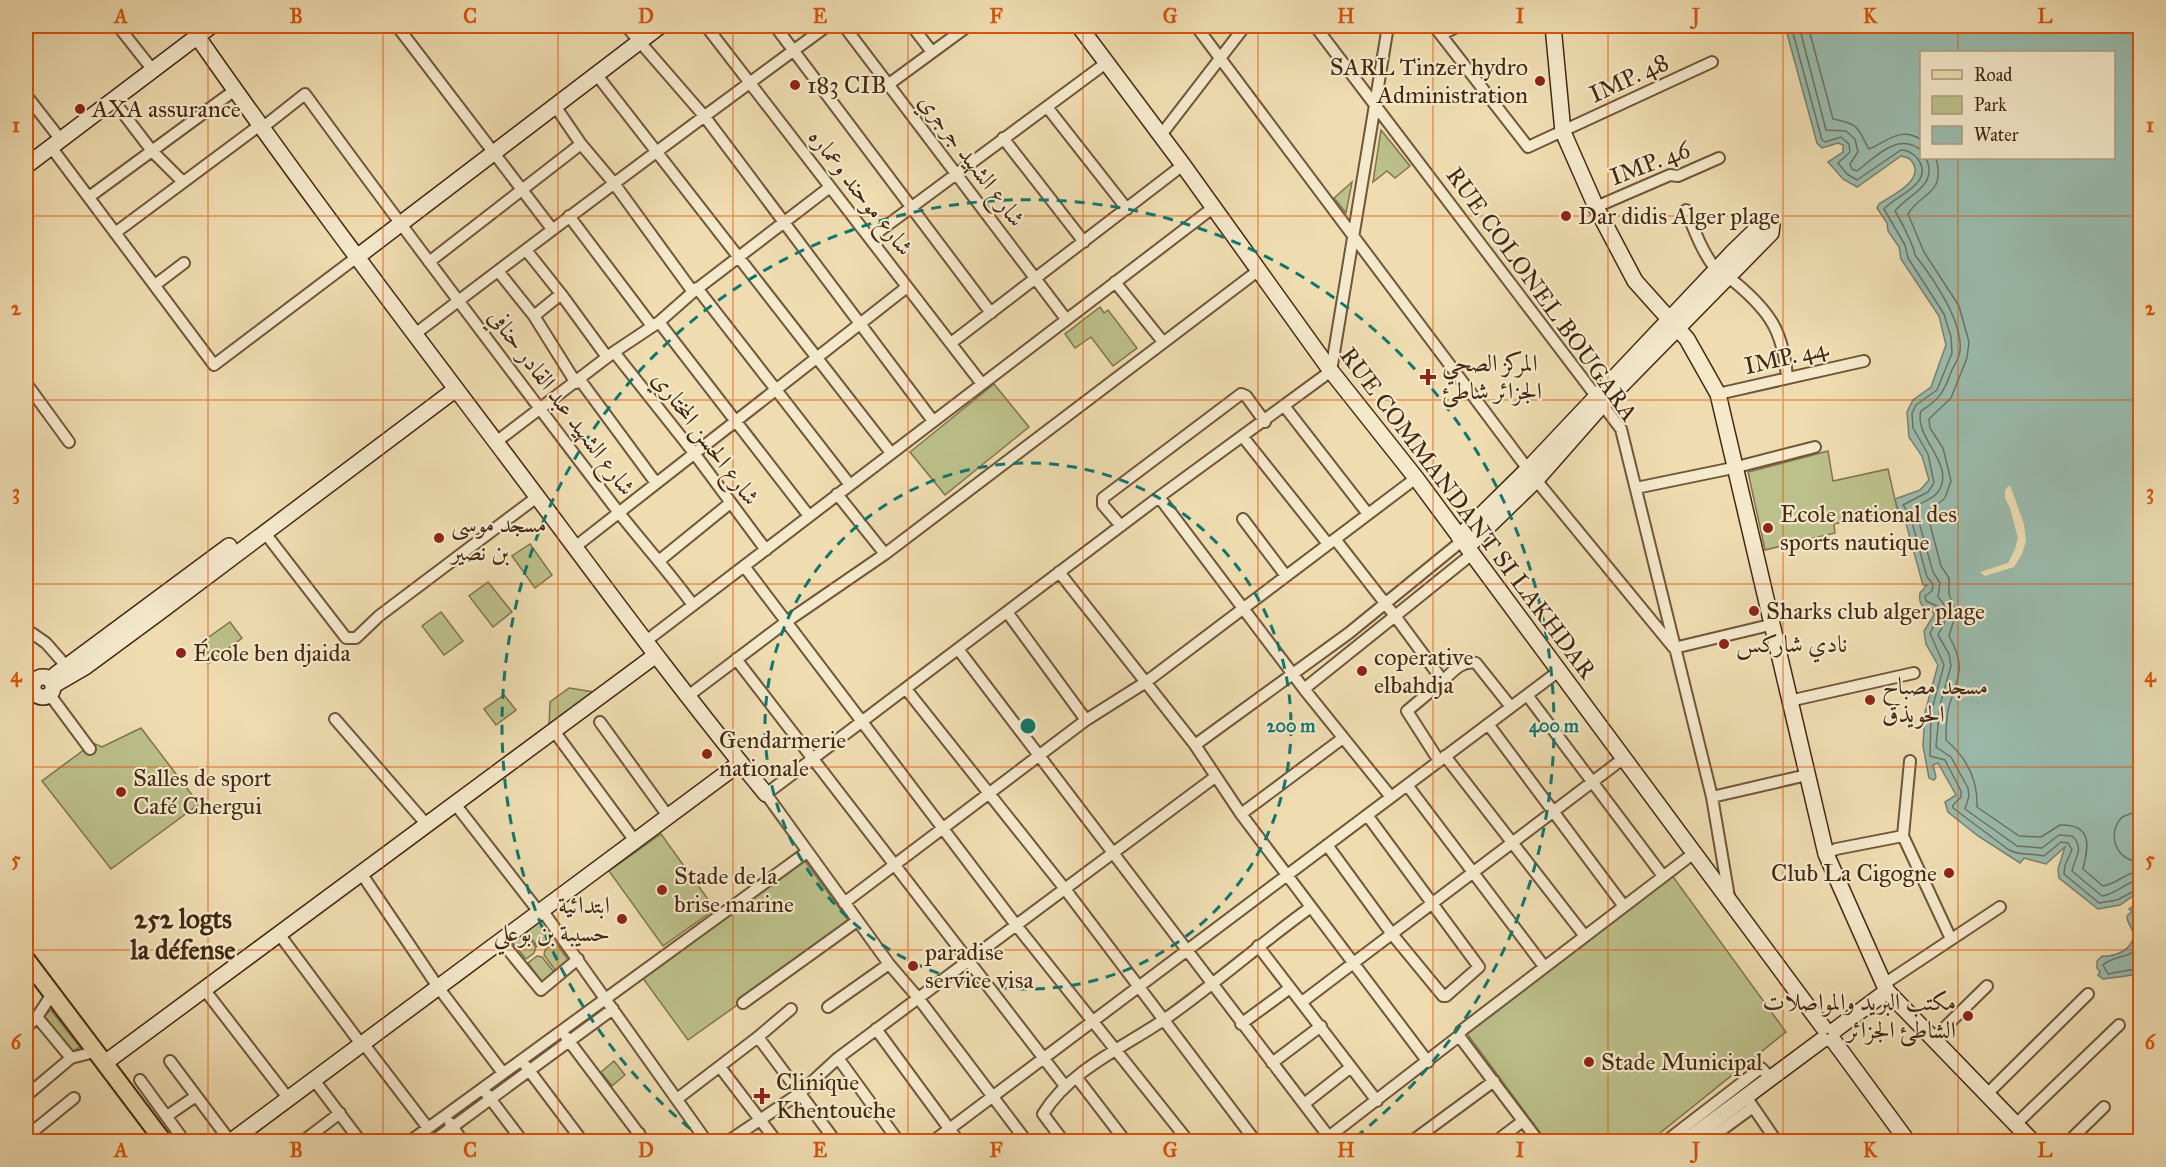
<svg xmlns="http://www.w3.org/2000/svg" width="2166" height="1167" font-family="'IM FELL Great Primer',Amiri,serif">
	<rect width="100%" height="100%" fill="#efddb1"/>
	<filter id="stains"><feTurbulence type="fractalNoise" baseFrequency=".00333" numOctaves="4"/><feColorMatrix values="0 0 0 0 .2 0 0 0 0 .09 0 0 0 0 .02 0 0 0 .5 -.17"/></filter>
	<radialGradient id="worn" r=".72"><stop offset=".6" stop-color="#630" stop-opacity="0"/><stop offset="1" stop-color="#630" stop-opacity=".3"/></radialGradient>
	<!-- green -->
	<path fill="#bcc08a" stroke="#80744e" stroke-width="1.5" d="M1381 130 1410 166 1395 178 1387 171 1373 182Z
		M1352 182 1346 213 1334 198Z
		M1100 307 1104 313 1108 310 1137 348 1113 366 1091 337 1075 348 1065 334Z
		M994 384 1029 427 945 495 910 452Z
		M1828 451 1833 481 1888 469 1898 513 1904 516 1880 513 1834 524 1835 533 1765 550 1748 472Z
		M530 544 552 575 535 588 512 556Z
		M488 582 512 612 493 627 469 596Z
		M441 612 463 641 444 655 422 626Z
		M230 622 242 638 208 664 195 647Z
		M569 688 594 692 549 727 550 702Z
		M504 695 516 710 496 725 484 709Z
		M141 728 199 804 111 869 42 781 93 743 102 747Z
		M661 834 715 909 663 946 609 871Z
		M805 861 851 924 688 1040 642 977Z
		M1671 874 1786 1032 1650 1141 1547 1142 1465 1031Z
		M538 920 553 939 543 947 537 946 525 930Z
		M523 931 536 947 534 953 526 959 511 941Z
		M555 942 569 961 556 971 544 955 545 950Z
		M537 956 542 957 554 972 542 982 528 963Z
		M51 1010 80 1047 72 1052 44 1016Z
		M614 1061 625 1075 612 1086 601 1072Z"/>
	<!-- water -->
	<path fill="#9abbad" stroke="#78806f" stroke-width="1.5" fill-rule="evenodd" d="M1785 26H2140V830L2136 837 2140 842V891L2120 905 2098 909 2059 878 2058 869 2065 847 2046 864 2024 858 2020 863 1978 836 1948 812 1945 802 1956 795 1938 763 1933 765 1936 777 1934 780 1929 778 1923 746 1925 712 1938 665 1926 644 1924 631 1934 615 1932 610C1923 607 1918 605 1920 593L1927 585H1923L1904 516 1899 513 1895 499 1920 490 1929 480 1922 456 1909 437 1907 412 1913 400 1931 387 1946 345 1939 316 1901 259 1899 247 1888 231 1887 223 1877 208 1879 204C1891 196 1924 181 1913 163 1910 158 1907 157 1901 156L1857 187 1843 179 1828 162 1843 152V145L1838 143 1822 148 1817 143ZM1922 52H2114V158H1922Z
		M2140 901V974L2103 979 2098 975 2100 972 2097 968V961L2102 956C2114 957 2135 950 2133 933 2132 926 2126 922 2127 916L2132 911 2129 909Z"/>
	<!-- pier -->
	<path fill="#efddb1" d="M2010 485 2024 524 2026 541 2022 554 2014 567 1985 576 1980 572 2008 563 2015 549 2018 538 2010 508 2005 498V490Z"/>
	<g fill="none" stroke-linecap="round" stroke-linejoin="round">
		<!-- shore -->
		<path stroke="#6f7260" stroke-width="1.5" d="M1791 26 1822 140 1825 142 1841 137 1849 144 1850 152 1838 163 1847 174 1857 180 1901 150C1908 150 1913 153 1918 159 1935 184 1896 195 1884 209L1905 245 1908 258 1944 314 1951 337 1952 353 1937 390 1916 405 1912 413 1913 428 1928 454 1934 483 1928 492 1903 505 1910 515 1927 577 1933 584 1932 591 1925 596 1926 601 1937 606 1940 615 1930 633 1944 665 1931 713 1930 756 1945 760 1961 791V797L1953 805V808L2009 850C2020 856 2032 853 2044 856L2061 842 2068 843 2072 850 2065 865 2064 874 2099 903 2117 900 2140 888
			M1799 26 1826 130 1846 131 1855 139 1858 152 1850 164 1852 169 1857 171C1876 156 1899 131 1922 151
			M1808 26 1833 119C1860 124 1857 128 1869 149 1888 141 1900 126 1922 140
			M1926 158C1939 186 1909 193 1895 211 1900 219 1914 246 1915 255 1933 278 1963 321 1960 351 1959 359 1954 365 1951 372 1944 392 1939 400 1921 411 1913 438 1957 464 1938 492 1932 500 1922 501 1915 508L1933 572 1940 583 1938 597C1952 611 1946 621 1938 635L1949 654 1951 666 1940 705 1936 747 1951 757 1968 788 1969 796 1965 809 2017 846 2042 848 2059 835 2072 836C2085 848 2075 857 2072 871L2102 896C2117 894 2126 881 2140 880
			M1936 158C1946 195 1921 192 1908 214L1924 252 1959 306 1969 342 1967 358 1951 398 1929 419 1930 428 1943 448 1951 481 1945 498 1927 513 1941 566 1949 578V594L1956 613 1949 636C1965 665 1960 673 1950 703 1946 714 1946 728 1946 740 1967 758 1978 780 1977 807L2019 836 2041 837 2060 825C2094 824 2088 848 2083 869L2103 886C2117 884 2126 872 2140 871
			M2140 810 2122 817C2106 834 2116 861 2140 862
			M2140 908 2133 919C2151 964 2119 950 2103 965L2108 974 2140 968"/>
		<!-- street casing -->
		<g stroke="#6f553a" stroke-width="14">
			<path id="street" d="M118 26 152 69
				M397 26 552 229
				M626 26 705 117 933 421
				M706 26 982 384
				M775 26 991 313
				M844 26 1066 319
				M912 26 932 52
				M1196 26 1536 480 1674 648 1770 625
				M1315 26 1621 429 1712 797 1729 897
				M1434 26 1528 147 1712 62
				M1442 34 1459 26
				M596 74 891 453
				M889 84 968 26
				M26 95 61 140
				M113 100 152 151 183 182
				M555 106 581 144 613 182 693 292
				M1047 107 1127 209
				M262 128 305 94C407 234 511 371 616 509 641 541 669 572 693 605
				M1161 135 1245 26
				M1003 138 1084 242
				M51 147 214 365 357 257
				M89 197 235 90
				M1596 207 1670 175 1678 176 1719 158
				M1686 210C1694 229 1702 252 1715 268 1720 274 1730 278 1737 284 1771 313 1783 332 1787 377
				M569 216 652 326
				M115 233 260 125
				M870 238 1106 63
				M526 250 561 294
				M429 262 581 144
				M498 271 534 316 576 383
				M1115 282 1163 342
				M155 285 184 263
				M697 288 850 485
				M534 316 561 294 607 357
				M659 322 809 516
				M415 334C551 230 689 127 827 26
				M951 343 1183 165
				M614 352 694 453 766 550
				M580 380 656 483
				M26 383 69 442
				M1718 394 1864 361
				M1285 407 1368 514
				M1243 437 1328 544
				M496 442 614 352 659 322 693 292 830 187
				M1636 488 1733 468 1815 447
				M837 494 885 554
				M1159 497 1304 689 1391 797
				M1243 519 1286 576
				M1121 526 1103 505V498L1241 394 1246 396 1265 422
				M265 533 346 638H356L379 616 537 497
				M575 547 907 287
				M660 560 729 504
				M744 566 1016 925 1189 1142
				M1059 572 1195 745 1241 814 1428 1062
				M1007 612 1086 720
				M26 629 46 643 67 667
				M646 641 1214 207
				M958 649 1329 1137
				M736 659 1065 1086
				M1443 681C1453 671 1462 660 1476 663L1511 707
				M906 689 1065 889 1256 1142
				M1304 689 1395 616 1335 539
				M50 695 90 749
				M1527 695 1663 876
				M688 696 786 622 885 554 1259 270
				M1789 701 1914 673
				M335 719 427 825
				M600 722 668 816
				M1488 724 1623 905
				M554 731 635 841
				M1195 745 1349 633 1463 540
				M1445 756 1584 935
				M1439 761 1407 711 1443 681 1395 616 1472 554
				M1910 761 1903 836 1951 939
				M1407 785 1543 965
				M1712 797 1807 775
				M455 804 539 912
				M1241 814 1343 738
				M1327 845 1392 934 1443 996H1446L1479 967 1367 815
				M1826 854 1836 849 1903 836
				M361 873 438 987 503 1073
				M844 903 1086 720 1146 682 1416 478
				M542 910 707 1142
				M279 934 361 1044
				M501 941 541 990 578 959
				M1258 946 1377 1101
				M1884 984 2000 907
				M204 989 288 1098
				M1302 1002 1624 758
				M743 1003 857 921
				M828 1007 889 964
				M37 1017 71 1058
				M1241 1024 1290 988
				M26 1028 37 1017 52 994
				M876 1029 959 1142
				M1459 1036 1461 1031 1694 853
				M566 1037 645 1142
				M758 1037 791 1009
				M1933 1039 1987 986
				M363 1043 428 1128
				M838 1058 899 1142
				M170 1061 230 1141
				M1272 1063 1321 1026
				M525 1065 583 1142
				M720 1067 777 1142
				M1077 1078 1126 1142
				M140 1080 185 1142
				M314 1080 361 1142
				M486 1093 523 1142
				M1987 1094 2088 994
				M26 1096 71 1058 98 1051
				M677 1099 758 1037 836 1142
				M1749 1101 1777 1142
				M1304 1104 1351 1067
				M167 1116 196 1096
				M450 1123 463 1142
				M2016 1124 2119 1025
				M26 1137 74 1098
				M302 1142 340 1113
				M409 1142 807 852
				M432 1142 613 1009
				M627 1142 639 1133
				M727 1142 800 1093 838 1058 1215 777
				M932 1142 1559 671
				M1027 1142 919 999 889 964 766 794 1159 497 1331 371 1388 26
				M1064 1142 1043 1114C1070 1070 1124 1047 1165 1019 1215 984 1261 943 1311 907
				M1322 1142 1459 1036 1539 1142
				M1411 1142 1494 1081
				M1495 1142 1523 1121
				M1665 1142 1761 1068 1770 1077
				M1705 1142 1753 1107
				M2068 1142 2104 1107"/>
		</g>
		<!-- secondary casing -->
		<g stroke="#442813" stroke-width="18">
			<path id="secondary" d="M1079 26 1183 165 1331 371 1416 478 1823 1027
				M1553 26 1563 132 1596 207 1635 281 1687 339 1718 394 1826 854 1887 991 2033 1142
				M197 36C296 178 401 316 505 454 591 568 675 684 766 794
				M26 166 211 26
				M357 257 660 26
				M1459 537 1529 468 1733 252 1763 223 1772 224 1771 233 1602 405 1536 480 1467 547
				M55 675 229 546
				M33 687a10 10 0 1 1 20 0a10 10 0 1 1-20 0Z
				M54 685 85 667 161 611 456 389
				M1835 1030 1887 991
				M1833 1040 1908 1142
				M106 1062 656 655
				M230 1142 740 763
				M1685 1142 1822 1040"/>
		</g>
		<!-- primary casing -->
		<g stroke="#442813" stroke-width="20">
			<path id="primary" d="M26 959 164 1142"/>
		</g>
		<!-- street -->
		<use href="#street" stroke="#f5e9cc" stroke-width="10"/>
		<!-- secondary -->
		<use href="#secondary" stroke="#f5e9cc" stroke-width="15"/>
		<!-- primary -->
		<use href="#primary" stroke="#efddb1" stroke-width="16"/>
	</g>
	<!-- grid -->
	<path fill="none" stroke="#d8540d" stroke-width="1.5" stroke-opacity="0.55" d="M208 26V1142M383 26V1142M558 26V1142M733 26V1142M908 26V1142M1083 26V1142M1258 26V1142M1433 26V1142M1608 26V1142M1783 26V1142M1958 26V52M1958 158V1142M26 216H2140M26 400H2140M26 584H2140M26 767H2140M26 950H2140"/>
	<!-- distance rings -->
	<g fill="none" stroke="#0f766e" stroke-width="3" stroke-dasharray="10 8">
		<circle cx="1028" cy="726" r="263"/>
		<path d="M704 1140A526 526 0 1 1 1352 1140"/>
	</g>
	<!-- markers -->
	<g fill="#8f2418" stroke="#f5e9cc" stroke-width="2">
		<circle cx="1540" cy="81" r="6"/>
		<circle cx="795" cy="85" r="6"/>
		<circle cx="80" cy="109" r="6"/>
		<circle cx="1566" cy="216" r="6"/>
		<path d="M1425 368h6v6h6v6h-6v6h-6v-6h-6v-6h6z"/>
		<circle cx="1768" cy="528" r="6"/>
		<circle cx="439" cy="538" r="6"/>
		<circle cx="1754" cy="611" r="6"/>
		<circle cx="1724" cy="644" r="6"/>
		<circle cx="181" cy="653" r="6"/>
		<circle cx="1362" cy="671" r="6"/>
		<circle cx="1870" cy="700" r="6"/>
		<circle cx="707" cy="754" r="6"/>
		<circle cx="121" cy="792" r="6"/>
		<circle cx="1949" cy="873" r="6"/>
		<circle cx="662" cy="890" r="6"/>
		<circle cx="622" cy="919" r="6"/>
		<circle cx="913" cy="966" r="6"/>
		<circle cx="1968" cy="1016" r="6"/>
		<circle cx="1589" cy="1062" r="6"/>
		<path d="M759 1087h6v6h6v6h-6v6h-6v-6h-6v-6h6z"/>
	</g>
	<g text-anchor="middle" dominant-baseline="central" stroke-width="4.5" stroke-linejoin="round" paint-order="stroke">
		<!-- poi labels -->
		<g font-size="24" fill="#442813" stroke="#f5e9cc" text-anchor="start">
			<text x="1528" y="67" text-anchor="end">SARL Tinzer hydro<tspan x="1528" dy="28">Administration</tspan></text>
			<text x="807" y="85">183 CIB</text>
			<text x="92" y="109">AXA assurance</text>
			<text x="1578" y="216">Dar didis Alger plage</text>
			<text x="1442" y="363">المركز الصحي<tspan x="1442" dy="28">الجزائر شاطئ</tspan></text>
			<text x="1780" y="514">Ecole national des<tspan x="1780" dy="28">sports nautique</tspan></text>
			<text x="451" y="524">مسجد موسى<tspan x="451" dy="28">بن نصير</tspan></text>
			<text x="1766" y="611">Sharks club alger plage</text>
			<text x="1736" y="644">نادي شاركس</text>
			<text x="193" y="653">École ben djaida</text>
			<text x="1374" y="657">coperative<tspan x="1374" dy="28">elbahdja</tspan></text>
			<text x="1882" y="686">مسجد مصباح<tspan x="1882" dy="28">الحويذق</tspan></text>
			<text x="719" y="740">Gendarmerie<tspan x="719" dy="28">nationale</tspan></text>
			<text x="133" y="778">Salles de sport<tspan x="133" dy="28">Café Chergui</tspan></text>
			<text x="1937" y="873" text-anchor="end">Club La Cigogne</text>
			<text x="674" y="876">Stade de la<tspan x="674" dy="28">brise marine</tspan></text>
			<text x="610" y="905" text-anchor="end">ابتدائية<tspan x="610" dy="28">حسيبة بن بوعلي</tspan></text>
			<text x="925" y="952">paradise<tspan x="925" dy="28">service visa</tspan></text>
			<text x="1956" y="1002" text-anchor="end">مكتب البريد والمواصلات<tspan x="1956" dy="28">الشاطئ الجزائر</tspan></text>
			<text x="1601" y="1062">Stade Municipal</text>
			<text x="776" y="1082">Clinique<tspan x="776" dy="28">Khentouche</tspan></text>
		</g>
		<!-- street labels -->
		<g font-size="24" fill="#442813" stroke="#f5e9cc">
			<text transform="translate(1629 78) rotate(-25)">IMP. 48</text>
			<text transform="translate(972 160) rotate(53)">شارع الشهيد جرجري</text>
			<text transform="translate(1650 163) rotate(-21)">IMP. 46</text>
			<text transform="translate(861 192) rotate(52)">شارع موحند وعماره</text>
			<text transform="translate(1542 294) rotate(54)">RUE COLONEL BOUGARA</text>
			<text transform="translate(1786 357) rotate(-13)">IMP. 44</text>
			<text transform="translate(562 402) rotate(53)">شارع الشهيد عبد القادر حنافي</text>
			<text transform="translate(706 438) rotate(53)">شارع الحسن المختاري</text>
			<text transform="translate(1468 513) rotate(53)">RUE COMMANDANT SI LAKHDAR</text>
		</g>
		<!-- quarter labels -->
		<g font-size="27" font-weight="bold" fill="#442813" stroke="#f5e9cc">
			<text x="183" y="918">252 logts<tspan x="183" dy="31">la défense</tspan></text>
		</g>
	</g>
	<circle cx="1028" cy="726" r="9" fill="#0f766e" stroke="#f5e9cc" stroke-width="3"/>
	<g font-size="18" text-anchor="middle" font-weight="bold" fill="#0f766e" stroke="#f5e9cc" stroke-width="4.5" stroke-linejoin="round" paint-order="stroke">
		<text x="1291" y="732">200 m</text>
		<text x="1554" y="732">400 m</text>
	</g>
	<!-- margin -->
	<rect width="2166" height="1167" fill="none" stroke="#efddb1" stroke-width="66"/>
	<!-- legend -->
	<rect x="1920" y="51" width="195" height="108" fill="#f5e9cc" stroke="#ae9c82" stroke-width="1.5"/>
	<rect x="1932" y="70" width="30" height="9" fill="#efddb1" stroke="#ae9c82" stroke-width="1.5"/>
	<text x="1974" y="81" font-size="18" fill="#442813">Road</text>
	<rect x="1932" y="96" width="30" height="18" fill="#bcc08a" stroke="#ae9c82" stroke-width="1.5"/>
	<text x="1974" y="111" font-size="18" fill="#442813">Park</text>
	<rect x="1932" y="126" width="30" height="18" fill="#9abbad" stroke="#ae9c82" stroke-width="1.5"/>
	<text x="1974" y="141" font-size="18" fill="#442813">Water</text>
	<rect x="33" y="33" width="2100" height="1101" fill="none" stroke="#d8540d" stroke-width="2"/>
	<g font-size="20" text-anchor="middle" font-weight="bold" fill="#d8540d">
		<text x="121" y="23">A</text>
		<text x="296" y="23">B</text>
		<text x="470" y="23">C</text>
		<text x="646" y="23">D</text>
		<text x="820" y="23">E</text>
		<text x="996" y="23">F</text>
		<text x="1170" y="23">G</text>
		<text x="1346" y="23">H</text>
		<text x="1520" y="23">I</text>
		<text x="1696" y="23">J</text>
		<text x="1870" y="23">K</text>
		<text x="2045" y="23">L</text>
		<text x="16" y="132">1</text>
		<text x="2150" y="132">1</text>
		<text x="16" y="315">2</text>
		<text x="2150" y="315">2</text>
		<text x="16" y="499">3</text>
		<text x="2150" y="499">3</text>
		<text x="16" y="682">4</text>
		<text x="2150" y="682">4</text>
		<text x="16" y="866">5</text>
		<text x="2150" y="866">5</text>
		<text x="16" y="1049">6</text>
		<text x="2150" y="1049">6</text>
		<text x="121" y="1157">A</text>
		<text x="296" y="1157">B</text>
		<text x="470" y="1157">C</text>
		<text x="646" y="1157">D</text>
		<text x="820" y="1157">E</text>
		<text x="996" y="1157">F</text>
		<text x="1170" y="1157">G</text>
		<text x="1346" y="1157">H</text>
		<text x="1520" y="1157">I</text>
		<text x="1696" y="1157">J</text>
		<text x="1870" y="1157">K</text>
		<text x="2045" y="1157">L</text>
	</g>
	<rect width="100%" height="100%" filter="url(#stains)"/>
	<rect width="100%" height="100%" fill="url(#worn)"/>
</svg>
